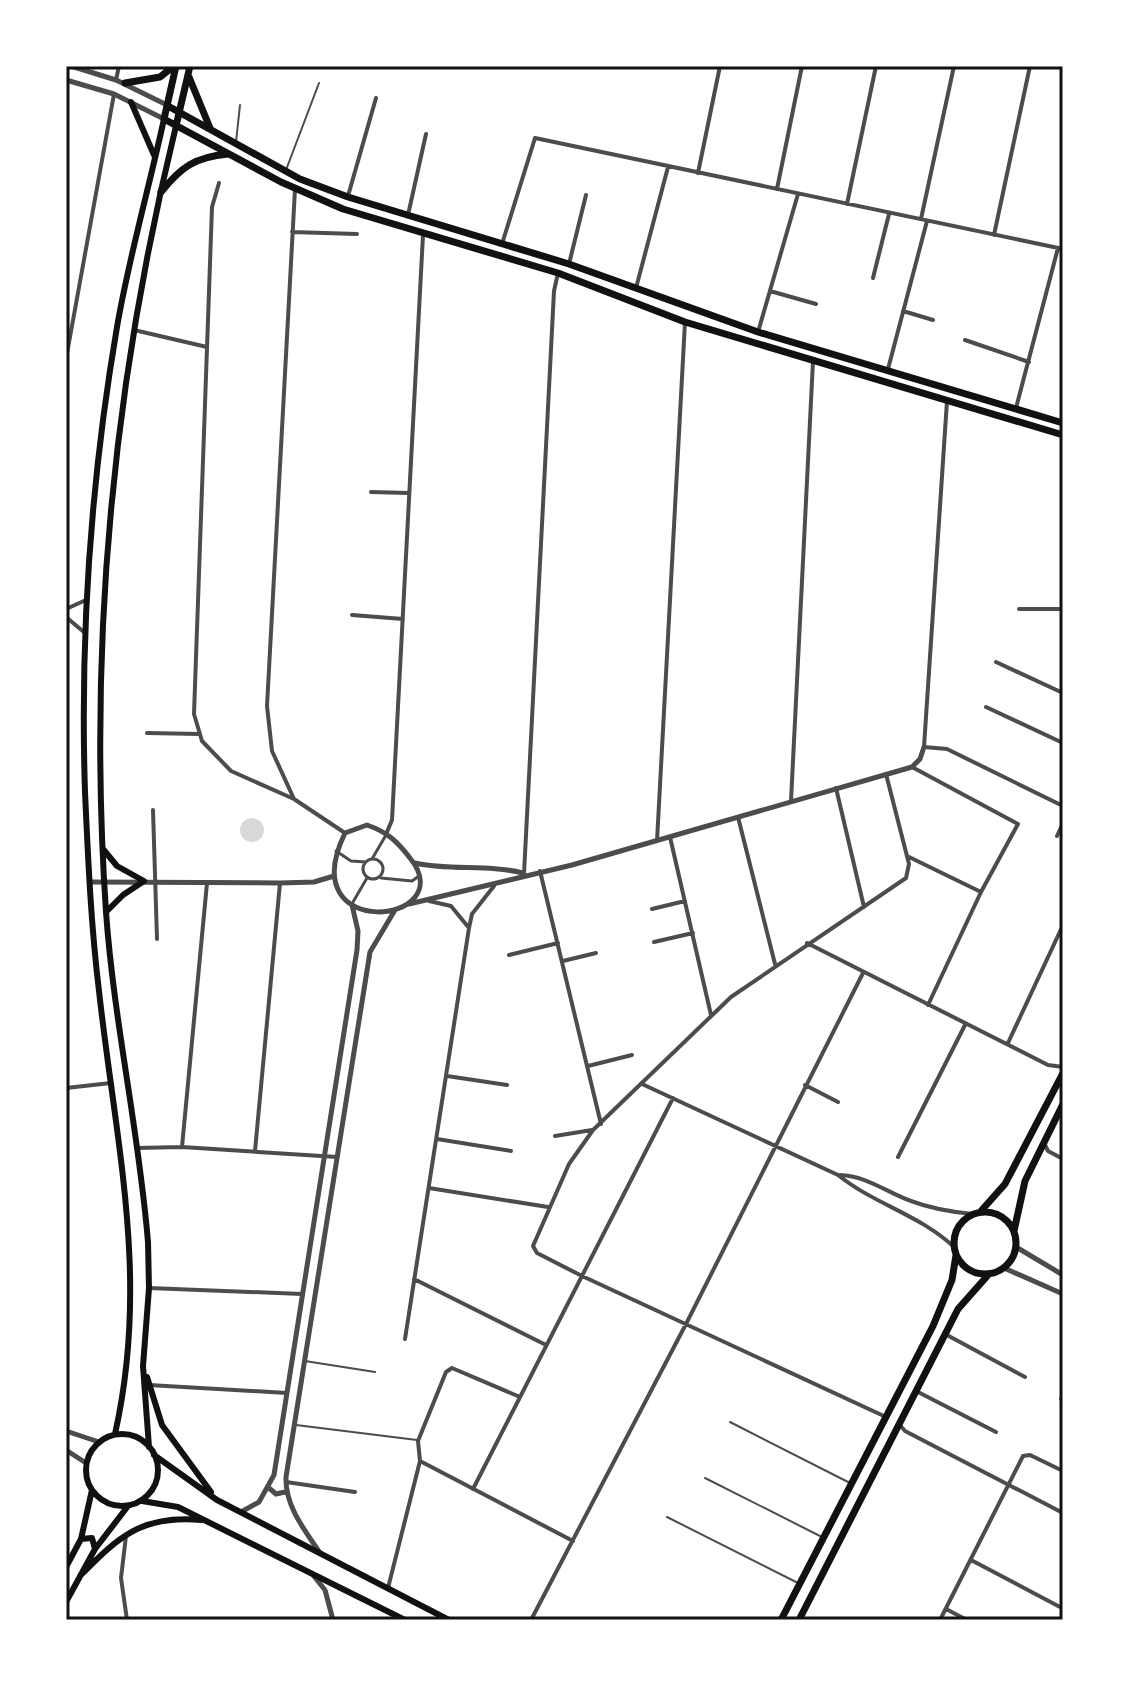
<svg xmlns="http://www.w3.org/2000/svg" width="1129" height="1686" font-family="Montserrat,sans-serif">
	<rect width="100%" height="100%" fill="#fff"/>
	<!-- water -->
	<path fill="#d9d9d9" d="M240 830a12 12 0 1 1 24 0a12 12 0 1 1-24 0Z"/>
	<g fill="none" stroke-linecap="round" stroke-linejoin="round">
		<!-- service -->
		<path stroke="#4c4c4c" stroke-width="2" d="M236 142 240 105
			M286 170 319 83
			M305 1361 375 1372
			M730 1422 850 1483
			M296 1425 417 1440
			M705 1478 822 1537
			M667 1517 798 1583"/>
		<!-- pedestrian -->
		<path stroke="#4c4c4c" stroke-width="3" d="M336 851 351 861 366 862
			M363 869a10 10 0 1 1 20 0a10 10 0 1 1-20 0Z
			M372 859 386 835
			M381 878 412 881 419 876
			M353 902 367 878"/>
		<!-- minor -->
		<path stroke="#4c4c4c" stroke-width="4" d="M116 80 119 66
			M698 173 720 66
			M219 183 212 207 194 714 202 741 231 771 294 799 345 833
			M777 189 802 66
			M348 196 376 98
			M847 204 876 66
			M408 215 426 134
			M921 219 954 66
			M292 232 357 234
			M994 235 1030 66
			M502 244 535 138 1063 249
			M569 264 586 195
			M873 278 889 214
			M636 288 668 167
			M770 291 816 304
			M903 311 933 320
			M134 330 207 347
			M758 332 798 194
			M965 340 1029 362
			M66 359 114 94
			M888 369 927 221
			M947 401 924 747 947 749 1063 806
			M1016 408 1058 248
			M371 492 409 493
			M66 609 86 600
			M1019 609H1063
			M352 615 403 619
			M66 617 85 633
			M996 662 1063 693
			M986 707 1063 743
			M147 733 200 734
			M912 767 1018 824 981 892 928 1005
			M886 774 909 864 906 878 731 997 593 1130 569 1164 533 1246 537 1253 582 1276 886 1417
			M836 788 864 907
			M294 799 272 751 267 706 295 189
			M791 801 813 361
			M153 810 157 939
			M738 817 775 964
			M387 832 392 820 423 235
			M1057 836 1063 823
			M670 837 711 1015
			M657 841 685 322
			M907 856 981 892
			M540 871 601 1124
			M524 874 554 291 558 273
			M429 901 451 906 469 928 472 914 494 886
			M652 909 685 901
			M654 942 693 933
			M807 943 1048 1065 1063 1067
			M509 955 558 943
			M563 961 596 953
			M1008 1043 1063 925
			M588 1066 632 1055
			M447 1076 507 1085
			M642 1084 838 1175C874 1204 920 1215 954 1247
			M805 1085 838 1102
			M66 1088 111 1083
			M555 1136 592 1130
			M437 1139 511 1151
			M1045 1145 1048 1151 1063 1159
			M182 1147 207 883
			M137 1148 182 1147 337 1157
			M255 1151 280 883
			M898 1157 965 1025
			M840 1175C867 1176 886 1192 911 1201 932 1209 951 1212 973 1214
			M429 1188 548 1207
			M414 1279 546 1345
			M149 1288 302 1294
			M945 1334 1025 1377
			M405 1339 469 928
			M149 1385 287 1393
			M916 1391 996 1432
			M1061 1399H1063
			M899 1424 905 1431 1063 1513
			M420 1461 573 1541
			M286 1482 355 1492
			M473 1489 673 1098
			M126 1536 121 1578 127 1620
			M971 1560 1060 1607
			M388 1588 420 1461 418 1441 446 1372 452 1368 520 1397
			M946 1609 967 1620
			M227 1620H305
			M531 1620 686 1324 863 973
			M940 1620 1023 1456 1030 1455 1063 1471"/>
		<!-- tertiary -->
		<path stroke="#4c4c4c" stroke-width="5" d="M71 66 116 80 167 105
			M66 80 114 94 164 119
			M367 825C387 832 397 841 410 858 463 924 291 944 345 833Z
			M415 863C451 871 487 864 523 873
			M91 882 280 883 314 882 334 876
			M409 904 572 865 912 767 920 759 924 747
			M1016 1247 1063 1275
			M1004 1268 1063 1294
			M66 1431 99 1442
			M66 1450 86 1463
			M269 1488 276 1494 285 1492
			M241 1512 259 1502 274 1475 357 950 358 931 352 905
			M320 1553C304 1529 285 1506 286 1477L370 952 395 910
			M313 1575 325 1590 333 1620"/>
		<!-- secondary -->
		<path stroke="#111" stroke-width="6" d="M131 102 154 155
			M103 849 117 866 144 881 123 895 106 912
			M147 1377 162 1425 211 1492
			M86 1470a36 36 0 1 1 72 0a36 36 0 1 1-72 0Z
			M115 1434C150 1279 116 1145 99 991 91 926 88 858 85 792 80 638 91 479 117 327 129 257 149 188 164 119
			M149 1447 143 1366 149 1288 148 1242C139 1131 114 1023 106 912 88 648 113 383 176 126
			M154 1455 217 1500 449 1620
			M142 1501 178 1507 405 1620
			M81 1539 92 1538 95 1549
			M66 1567 81 1539 92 1490
			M80 1576C119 1536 142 1515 201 1520
			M66 1602 95 1549 128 1506"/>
		<!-- primary -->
		<path stroke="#111" stroke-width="7" d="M176 66 164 119 281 182 343 209 558 273 685 322 1063 435
			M189 77 210 128
			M125 83 160 77 174 66
			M168 106 300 179 348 197 569 264 758 332 1063 423
			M176 126 190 66
			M161 192C181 167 195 157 228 154
			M981 1211 1005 1184 1063 1073
			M954 1243a31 31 0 1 1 62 0a31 31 0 1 1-62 0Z
			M1014 1231 1025 1181 1063 1104
			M781 1620 933 1326 952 1280 956 1255
			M799 1620 958 1309 989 1274"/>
	</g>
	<!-- border -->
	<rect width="1129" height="1686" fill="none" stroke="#ffffff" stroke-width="136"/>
	<rect x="68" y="68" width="993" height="1550" fill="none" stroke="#111" stroke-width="3"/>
</svg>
